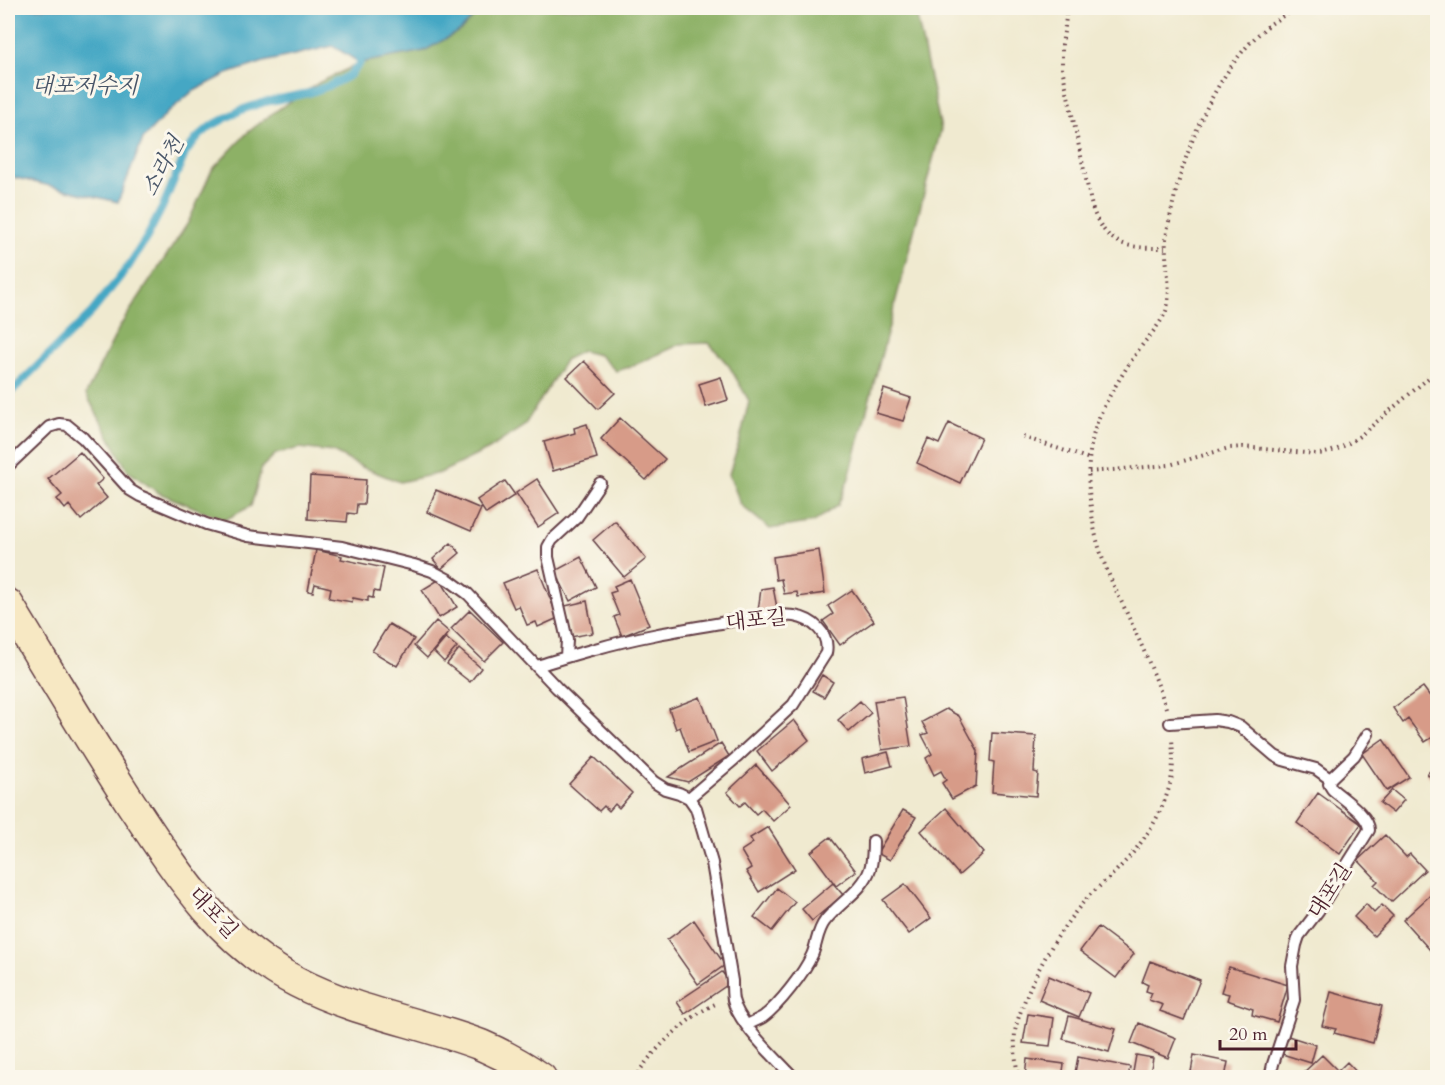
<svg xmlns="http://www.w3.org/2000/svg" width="1445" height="1085" font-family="Cardo,'Noto Serif KR',serif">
	<rect width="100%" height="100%" fill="#fbf7ec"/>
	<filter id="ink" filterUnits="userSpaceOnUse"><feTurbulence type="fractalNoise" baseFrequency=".0167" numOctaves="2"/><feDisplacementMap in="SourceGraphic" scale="12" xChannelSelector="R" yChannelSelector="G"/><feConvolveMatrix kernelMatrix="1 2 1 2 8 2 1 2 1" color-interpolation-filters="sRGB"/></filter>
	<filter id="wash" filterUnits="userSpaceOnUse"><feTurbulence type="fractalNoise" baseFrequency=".008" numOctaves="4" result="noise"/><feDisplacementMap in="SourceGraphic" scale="24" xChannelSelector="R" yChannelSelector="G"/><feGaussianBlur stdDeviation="1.35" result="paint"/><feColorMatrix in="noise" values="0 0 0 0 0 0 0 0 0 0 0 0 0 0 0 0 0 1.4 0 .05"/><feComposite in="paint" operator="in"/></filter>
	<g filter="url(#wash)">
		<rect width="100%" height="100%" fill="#f0ead0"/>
		<!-- forest -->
		<path fill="#8db166" stroke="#6c6848" stroke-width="1.5" d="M482 8H915L941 129 849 478 838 505 814 522 770 529 741 505 729 474 740 439 749 401 729 366 709 343 681 344 630 367 616 371 599 355 582 351 566 359 524 426 489 449 440 473 400 482 362 467 333 452 300 448 276 454 262 467 251 506 225 520 159 493 128 471 86 394 120 326 188 223 212 170 247 133 274 112 320 82 360 63 424 51 461 30Z"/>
		<!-- water -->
		<path fill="#44a7c4" stroke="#476378" stroke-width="1.5" d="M8 8H482L461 30 424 51 360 63 333 46 264 62 227 74 192 92 167 113 143 139 118 202 8 176Z"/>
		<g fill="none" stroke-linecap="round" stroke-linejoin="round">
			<!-- stream -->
			<path stroke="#44a7c4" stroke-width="8" d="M8 395 92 312 128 267 147 237 162 208 186 152 197 138 211 126 241 110 265 102 309 93 331 85 350 75 360 63 358 55"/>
		</g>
		<g id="blocks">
			<!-- building -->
			<path fill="#d79b88" d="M584 361 615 393 598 409 567 377Z
				M721 377 728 400 706 407 699 384Z
				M884 389 911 398 903 421 876 413Z
				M620 418 665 459 646 480 601 439Z
				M949 423 981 438 960 483 917 463 928 439 939 444Z
				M587 424 597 458 553 471 544 442 575 433 574 428Z
				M80 452 103 479 96 485 107 498 81 520 69 505 65 509 57 499 62 495 48 479Z
				M310 476 366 480 364 504H357L356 514 348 513 347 522 308 519Z
				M537 479 559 513 538 527 516 493Z
				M505 481 515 495 486 514 477 500Z
				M436 490 481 509 471 531 427 512Z
				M615 521 646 559 624 577 593 540Z
				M451 543 460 553 441 569 433 559Z
				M316 550 342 556 341 559 384 568 379 592 374 591 373 598 368 597V601L353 598 352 602 329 598 331 588 315 584 313 592 308 591Z
				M819 550 825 593 798 597 797 592 784 594 781 579 776 580 773 557Z
				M581 557 596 587 570 601 555 571Z
				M538 569 558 618 538 627 536 622 527 625 519 606 514 608 503 583Z
				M440 579 457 607 439 618 422 590Z
				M630 579 649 625 622 636 614 617 619 615 610 593 616 591 614 586Z
				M773 587 777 608 758 611 761 589Z
				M852 590 874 621 840 645 823 621 833 614 828 606Z
				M587 601 593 633 571 637 565 606Z
				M470 610 503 642 484 661 451 629Z
				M436 621 449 632 427 658 414 646Z
				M389 624 414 639 397 666 372 651Z
				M446 638 457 647 444 662 434 652Z
				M459 649 481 668 470 682 447 664Z
				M822 675 833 682 824 697 813 691Z
				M1423 687 1438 707V734L1425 742 1408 719 1403 723 1393 708Z
				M700 697 717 741 689 752 680 727 676 729 669 709Z
				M903 697 911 746 882 750 874 701Z
				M860 701 871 713 849 732 838 720Z
				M946 709 959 716 978 751 976 786 952 799 942 783 946 780 941 771 934 775 926 758 932 754 922 735 928 733 922 722Z
				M794 720 809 740 772 771 757 751Z
				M992 733 1036 736 1034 772 1038 773 1036 796 992 792 994 762 990 761Z
				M1383 739 1409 777 1387 791 1362 754Z
				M721 743 729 756 688 782 668 777Z
				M888 752 892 766 865 773 862 759Z
				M594 757 632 793 619 808 615 804 609 811 604 806 599 811 569 784Z
				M1438 763V784L1427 774Z
				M756 765 791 805 773 821 762 809 756 814 745 802 740 806 727 792Z
				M1392 790 1404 800 1393 813 1380 803Z
				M1318 793 1361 824 1340 854 1297 823Z
				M946 808 984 853 959 875 921 831Z
				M903 810 916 817 890 860 877 853Z
				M768 827 795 869 759 892 746 871 751 868 741 851 753 843 750 838Z
				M1385 835 1406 857 1410 854 1425 870 1391 902 1374 885 1378 881 1358 860Z
				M830 837 856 871 836 886 811 852Z
				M833 883 843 895 812 921 802 909Z
				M905 884 931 918 909 934 883 900Z
				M777 888 795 902 772 931 754 917Z
				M1436 890 1438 892V944L1430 950 1403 920Z
				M1366 904 1374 913 1382 905 1393 916 1374 936 1354 917Z
				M694 920 725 965 698 984 667 940Z
				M1098 927 1134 954 1116 978 1080 951Z
				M1150 961 1200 980 1184 1020 1160 1011 1163 1005 1149 1000 1152 993 1146 991 1148 985 1142 982Z
				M1229 967 1288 985 1277 1022 1252 1015 1253 1009 1227 1000 1229 994 1221 992Z
				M722 972 730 983 685 1014 677 1002Z
				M1049 976 1089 993 1079 1017 1039 1000Z
				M1331 992 1382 1006 1373 1043 1334 1033 1336 1029 1322 1026Z
				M1028 1014 1054 1018 1050 1046 1023 1043Z
				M1069 1016 1116 1029 1109 1052 1063 1039Z
				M1139 1023 1176 1038 1168 1058 1131 1043Z
				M1288 1036 1316 1045 1311 1063 1282 1054Z
				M1136 1055 1153 1058 1149 1078H1132Z
				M1194 1055 1228 1062 1225 1078H1215L1191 1072Z
				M1322 1055 1338 1071 1347 1062 1362 1078H1307L1303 1073Z
				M1078 1057 1130 1067 1128 1078H1074Z
				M1027 1059 1064 1064 1062 1078 1025 1077Z"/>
		</g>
	</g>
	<g filter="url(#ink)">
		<use href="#blocks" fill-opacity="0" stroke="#633d44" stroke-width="1.5"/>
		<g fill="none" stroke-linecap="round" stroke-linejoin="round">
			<!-- lane casing -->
			<g stroke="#633d44" stroke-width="14">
				<path id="lane" d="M8 466 49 427 59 424 67 425 83 438 130 490 140 496 206 524 248 536 342 547 414 565 432 571 449 580 468 594 557 688 654 782 665 789 679 793 689 798 696 808 712 863 732 981C732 987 732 994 733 1000 739 1025 776 1058 794 1078
					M566 657 567 640 548 557V547L552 540 577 517 600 483
					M537 666C557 660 575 654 595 649 636 637 679 630 721 623 745 619 769 613 794 616 812 619 830 633 826 653L793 705 736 758 689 798
					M1170 723 1215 720 1228 722 1241 727 1275 756 1283 760 1316 769 1330 779
					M747 1025C752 1022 758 1020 763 1017 779 1005 804 973 812 955 817 944 817 931 825 921 838 903 863 891 870 869 873 860 873 850 873 841
					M1270 1078 1273 1064 1294 1000 1292 966 1296 945 1299 936 1318 911 1369 830C1369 815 1343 799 1332 789L1329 784 1330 779 1354 756 1368 734"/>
			</g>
			<!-- secondary casing -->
			<g stroke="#633d44" stroke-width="33">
				<path id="secondary" d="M8 604C49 671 89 739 132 805 177 873 222 944 297 982 355 1012 420 1022 481 1045 502 1054 522 1065 541 1078"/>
			</g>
			<!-- path -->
			<path stroke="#633d44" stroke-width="4" stroke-dasharray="1.5 4.5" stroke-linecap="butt" d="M1067 8 1065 26 1062 44V68L1092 207C1106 247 1128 248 1165 248
				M1023 437 1090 459
				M1089 472 1169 465 1229 448 1243 447 1316 454C1334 453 1347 445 1361 435L1438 370
				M1166 708C1155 673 1139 640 1124 607 1114 587 1104 566 1098 544 1093 527 1091 508 1089 491 1087 466 1090 438 1100 415 1110 393 1126 368 1140 348 1149 336 1160 325 1166 311 1173 292 1164 261 1166 239 1167 229 1170 218 1172 208 1185 148 1215 74 1261 32 1271 22 1286 14 1299 8
				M635 1078C650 1052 690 1014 718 1003
				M1018 1078C1016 1062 1014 1047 1015 1032 1017 1020 1022 1008 1026 997 1041 961 1062 926 1088 897 1098 887 1109 879 1118 869 1141 846 1162 816 1170 784 1174 770 1173 754 1172 739"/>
			<!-- lane -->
			<use href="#lane" stroke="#fff" stroke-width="10"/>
			<!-- secondary -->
			<use href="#secondary" stroke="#f7e8c3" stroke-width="30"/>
		</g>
	</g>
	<g text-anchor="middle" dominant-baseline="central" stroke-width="6" stroke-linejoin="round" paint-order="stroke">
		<!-- street labels -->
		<g font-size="21" fill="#4a1f2b" stroke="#fbf7ec">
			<text transform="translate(756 620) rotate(-6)">대포길</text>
			<text transform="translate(1330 891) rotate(-57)">대포길</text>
			<text transform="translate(213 913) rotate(47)">대포길</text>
		</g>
		<!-- water labels -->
		<g font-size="22" font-style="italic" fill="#485568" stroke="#fbf7ec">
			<text x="85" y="86">대포저수지</text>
			<text transform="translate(163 166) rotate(-62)">소라천</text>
		</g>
	</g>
	<!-- margin -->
	<rect width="1445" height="1085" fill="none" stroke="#fbf7ec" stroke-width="30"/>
	<!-- scale -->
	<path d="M1220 1040v9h76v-9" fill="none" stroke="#4a1f2b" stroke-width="3"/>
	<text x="1229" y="1040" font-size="18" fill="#4a1f2b" stroke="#fbf7ec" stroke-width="4.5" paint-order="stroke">20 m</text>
</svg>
